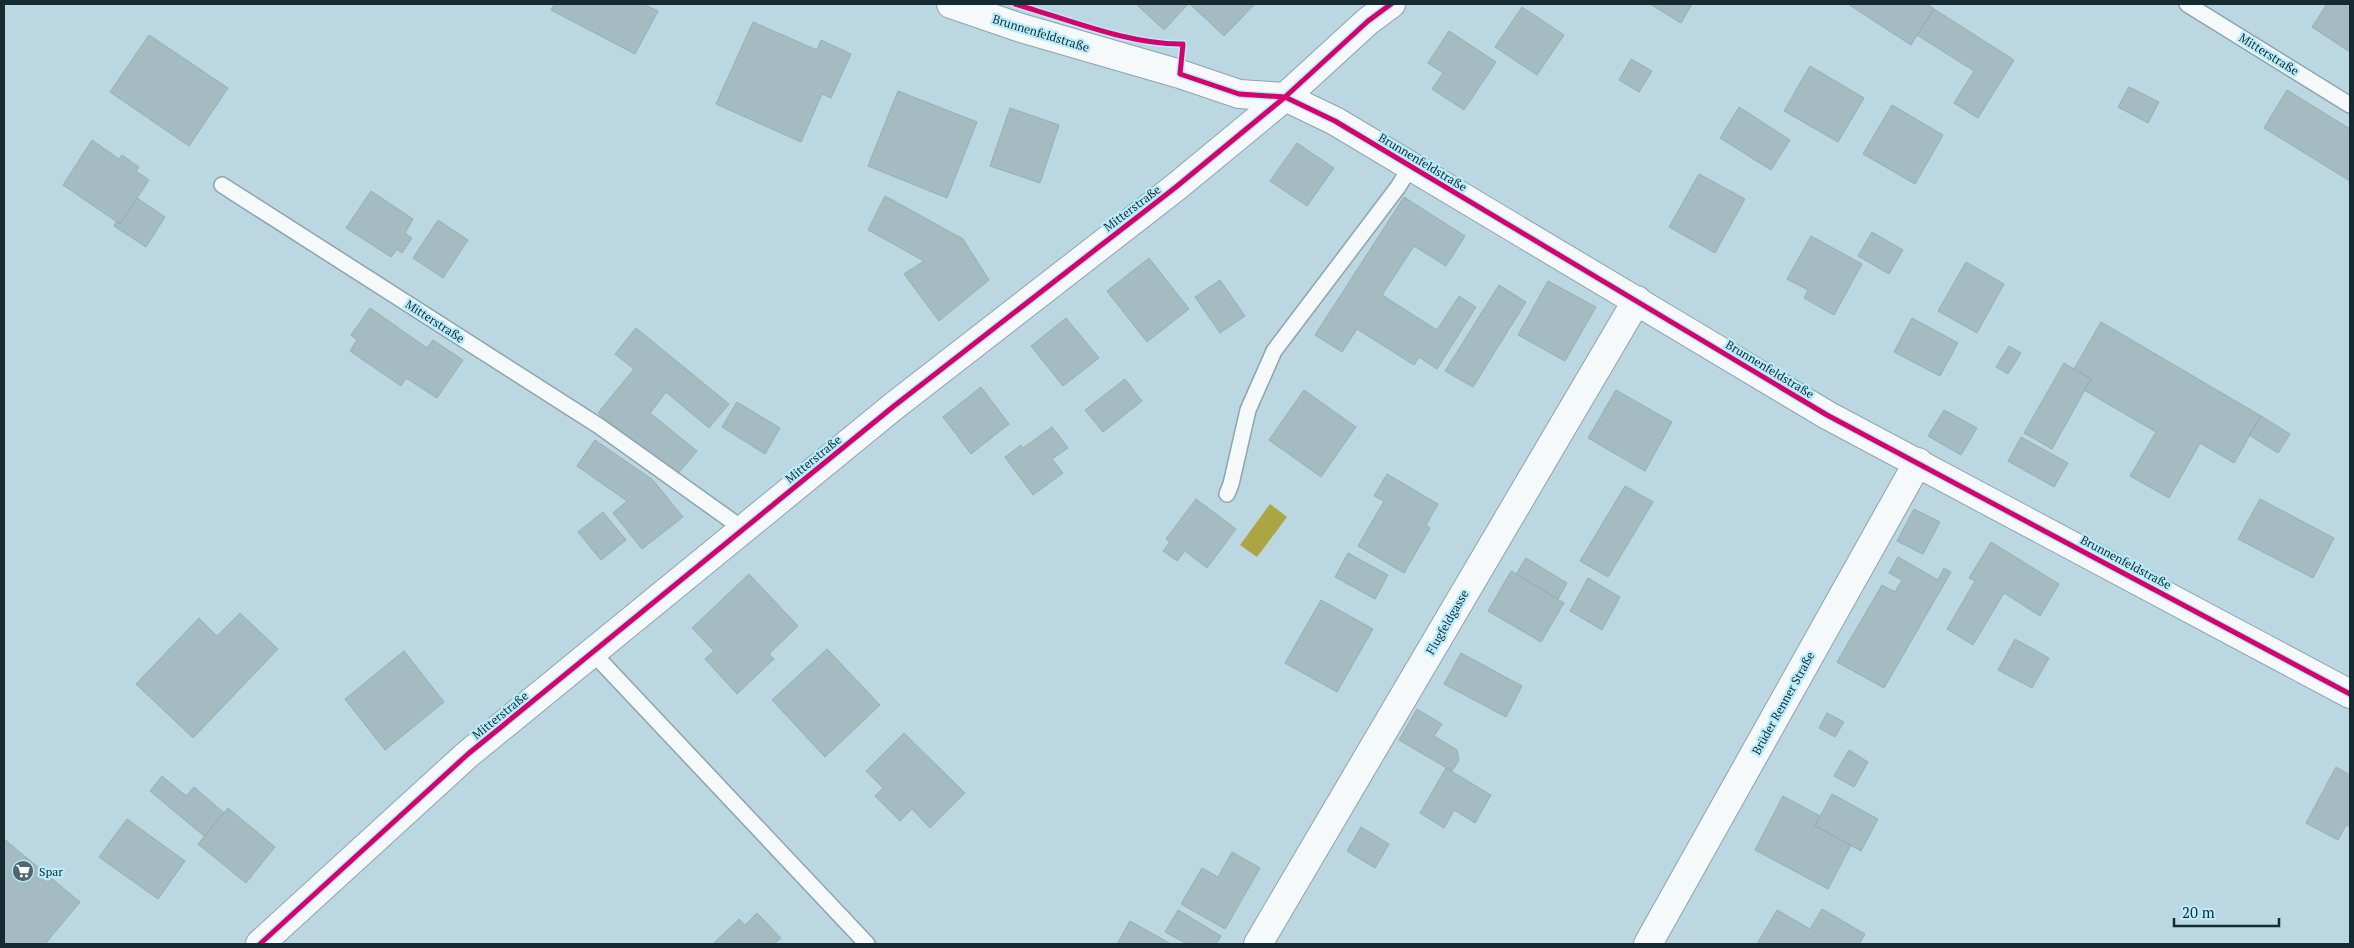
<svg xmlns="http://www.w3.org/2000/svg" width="2354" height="948" font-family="'PT Serif',serif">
	<rect width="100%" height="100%" fill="#bbd7e1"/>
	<!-- water -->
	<path fill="#aba544" d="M1270 504 1287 517 1257 557 1240 545Z"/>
	<!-- building -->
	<path fill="#a4bcc1" stroke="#97aeb3" d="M555 4H643L658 11 635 54 551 10Z
		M1136 4H1188L1164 30Z
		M1190 4H1255L1224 36Z
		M1650 4H1692L1681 23Z
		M1848 4H1927L1934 9 1911 45Z
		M2327 4H2350V52L2312 27Z
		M1522 7 1564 35 1537 75 1495 47Z
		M1934 9 2014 60 1978 118 1954 103 1974 71 1917 35Z
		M753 22 817 50 821 40 851 54 831 98 822 94 801 142 716 104Z
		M1449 31 1496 62 1464 110 1432 89 1443 73 1428 63Z
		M149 35 228 88 189 146 110 92Z
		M1631 59 1652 71 1639 92 1619 80Z
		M1810 66 1864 98 1838 142 1784 111Z
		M2129 87 2159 102 2148 123 2118 107Z
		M2287 90 2350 129V181L2264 128Z
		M898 91 977 122 947 198 868 166Z
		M1892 105 1943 135 1915 184 1863 154Z
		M1739 107 1790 140 1771 170 1720 138Z
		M1010 108 1059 125 1040 183 990 166Z
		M92 140 119 159 122 155 139 167 136 171 149 180 120 224 63 185Z
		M1297 143 1334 168 1307 206 1270 181Z
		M1699 174 1745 199 1715 253 1669 227Z
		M371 191 413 219 405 233 412 238 402 253 397 249 391 257 346 228Z
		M885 196 963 239 989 280 939 321 904 274 924 261 868 230Z
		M1404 197 1465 236 1446 266 1414 246 1382 295 1437 330 1459 296 1476 307 1437 369 1419 357 1414 365 1357 329 1342 352 1315 335Z
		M137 198 165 217 146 247 114 226 117 221 120 224Z
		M438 220 468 240 443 278 413 258Z
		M1872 232 1903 250 1889 274 1858 256Z
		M1811 236 1862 264 1834 315 1804 298 1808 290 1787 279Z
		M1149 258 1189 309 1147 342 1107 291Z
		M1966 262 2004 284 1977 333 1938 311Z
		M1220 280 1245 316 1220 333 1195 297Z
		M1548 281 1596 307 1565 361 1518 335Z
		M1499 285 1526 302 1473 387 1445 371Z
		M370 308 427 348 433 340 463 360 437 398 406 378 401 386 350 351 357 340 351 335Z
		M1066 318 1099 358 1063 386 1031 346Z
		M1912 318 1958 343 1940 376 1894 352Z
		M2101 322 2261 416 2234 463 2200 443 2169 498 2130 476 2156 432 2084 390 2091 379 2074 369Z
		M636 328 729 404 709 428 666 392 650 413 697 451 676 476 598 413 634 369 615 354Z
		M2009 346 2021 353 2008 374 1996 367Z
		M2064 363 2091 379 2052 449 2024 433Z
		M1125 379 1142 401 1103 432 1085 410Z
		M981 387 1009 424 971 454 943 417Z
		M1304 390 1356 427 1321 477 1269 440Z
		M1616 390 1672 422 1645 471 1588 438Z
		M737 402 780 428 765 454 722 427Z
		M1944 410 1977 428 1961 455 1928 436Z
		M2261 416 2290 434 2278 453 2249 435Z
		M1052 427 1068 448 1052 459 1063 473 1033 495 1005 457 1021 445 1023 448Z
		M2021 437 2068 463 2054 487 2008 461Z
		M595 440 653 480 683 517 642 549 613 513 627 501 577 466Z
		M1387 474 1438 504 1426 525 1430 528 1404 573 1358 546 1384 501 1374 496Z
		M1625 486 1653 502 1608 577 1580 561Z
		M1196 499 1236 529 1207 568 1185 551 1177 561 1163 551 1170 542 1166 539Z
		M2260 499 2334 538 2313 578 2238 539Z
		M1914 509 1940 522 1923 554 1897 541Z
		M603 512 626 540 601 560 578 532Z
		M1991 542 2059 584 2040 616 2004 593 1973 645 1947 629 1975 581 1969 578Z
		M1348 553 1388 575 1375 599 1335 577Z
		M1898 557 1938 580 1944 568 1951 572 1884 688 1837 662 1882 585 1895 592 1902 580 1889 573Z
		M1526 558 1567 583 1558 599 1516 574Z
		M1511 571 1564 603 1541 642 1488 611Z
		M749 574 798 626 769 654 774 659 737 694 705 659 714 651 692 628Z
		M1588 578 1620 597 1602 630 1570 611Z
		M1321 600 1373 629 1337 692 1285 663Z
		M240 613 278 649 193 738 136 684 199 618 217 636Z
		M2015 639 2049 658 2032 688 1998 670Z
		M827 649 880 705 825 757 772 700Z
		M404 651 444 702 385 750 345 699Z
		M1461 653 1522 686 1506 717 1444 684Z
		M1417 709 1442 724 1434 736 1457 750 1459 760 1452 771 1399 740Z
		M1827 713 1844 722 1835 737 1819 728Z
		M904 733 965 793 930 828 912 809 900 821 875 796 883 788 866 771Z
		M1849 750 1868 762 1854 787 1834 776Z
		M2336 767 2350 775V827L2346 825 2338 840 2306 823Z
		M1446 768 1491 795 1475 823 1454 810 1444 828 1420 813Z
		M162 776 186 796 194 787 224 813 204 836 150 791Z
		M1832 794 1878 819 1861 851 1815 826Z
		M1783 796 1820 816 1815 826 1851 845 1828 889 1755 850Z
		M228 808 275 847 246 883 198 844Z
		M127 819 185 861 158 899 99 857Z
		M1361 827 1389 844 1375 868 1347 851Z
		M4 839 80 902 45 944H4Z
		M1232 852 1260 868 1225 929 1181 904 1202 868 1218 877Z
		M1822 909 1865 934 1859 944H1757L1777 910 1810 929Z
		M1178 910 1221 936 1216 944H1187L1165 932Z
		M757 913 781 938 774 944H713L739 919 745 925Z
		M1130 921 1171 944H1117Z"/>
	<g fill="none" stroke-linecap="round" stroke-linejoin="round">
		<!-- service casing -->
		<g stroke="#8ea4ac" stroke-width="18">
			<path id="service" d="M2187 4 2350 105
				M222 185 599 426 743 529
				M1227 494 1231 484 1248 410 1274 351 1398 187 1411 166
				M592 652 867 944"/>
		</g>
		<!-- minor casing -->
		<g stroke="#8ea4ac" stroke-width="30">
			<path id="minor" d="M951 4 1021 28 1180 74 1239 94 1285 97 1335 121 1827 415 2350 694
				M1258 944 1637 300
				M1648 944 1918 462"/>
		</g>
		<!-- secondary casing -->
		<g stroke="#8ea4ac" stroke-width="30">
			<path id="secondary" d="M260 944 468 754 894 406 1176 187 1285 97 1368 21 1391 4"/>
		</g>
		<!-- service -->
		<use href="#service" stroke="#f5f9fa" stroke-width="15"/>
		<!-- minor -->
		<use href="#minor" stroke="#f5f9fa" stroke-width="28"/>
		<!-- secondary -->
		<use href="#secondary" stroke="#f5f9fa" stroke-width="28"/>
		<!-- cycleway casing -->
		<g stroke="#b8edfd" stroke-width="8">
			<path id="cycleway" d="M1015 4C1067 19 1129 45 1183 44L1180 74 1239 94 1285 97 1335 121 1827 415 2350 694
				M260 944 468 754 894 406 1176 187 1285 97 1368 21 1391 4"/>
		</g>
		<!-- cycleway -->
		<use href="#cycleway" stroke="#d6006c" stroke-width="5"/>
	</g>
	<!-- icons -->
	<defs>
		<g id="supermarket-disc" transform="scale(1.125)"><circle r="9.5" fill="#50676f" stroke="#b8edfd"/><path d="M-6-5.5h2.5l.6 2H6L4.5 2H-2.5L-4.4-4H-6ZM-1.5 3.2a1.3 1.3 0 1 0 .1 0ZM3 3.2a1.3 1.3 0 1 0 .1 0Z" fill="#fff"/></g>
	</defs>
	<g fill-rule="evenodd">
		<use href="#supermarket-disc" x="23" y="871"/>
	</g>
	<g text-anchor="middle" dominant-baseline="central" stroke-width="4.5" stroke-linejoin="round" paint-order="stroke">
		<!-- street labels -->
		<g font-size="12" fill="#162b31" stroke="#b8edfd">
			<text transform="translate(1041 33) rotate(17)">Brunnenfeldstraße</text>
			<text transform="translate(2269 54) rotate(32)">Mitterstraße</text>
			<text transform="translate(1423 162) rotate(31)">Brunnenfeldstraße</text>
			<text transform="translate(1132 208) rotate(-37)">Mitterstraße</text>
			<text transform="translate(435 321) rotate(33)">Mitterstraße</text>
			<text transform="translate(1770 369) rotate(31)">Brunnenfeldstraße</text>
			<text transform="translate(813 459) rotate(-39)">Mitterstraße</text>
			<text transform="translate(2126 562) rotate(28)">Brunnenfeldstraße</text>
			<text transform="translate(1447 622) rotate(-60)">Flugfeldgasse</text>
			<text transform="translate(1783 703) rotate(-61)">Brüder Renner Straße</text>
			<text transform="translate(500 715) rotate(-39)">Mitterstraße</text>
		</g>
		<!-- poi labels -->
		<g font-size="12" fill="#162b31" stroke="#b8edfd" text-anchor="start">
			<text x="39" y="871">Spar</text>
		</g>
	</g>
	<!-- border -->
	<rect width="2354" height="948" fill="none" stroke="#162b31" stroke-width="10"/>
	<!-- scale -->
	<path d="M2174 918v8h105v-8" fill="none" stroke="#162b31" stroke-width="2.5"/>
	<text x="2182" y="918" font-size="15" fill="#162b31" stroke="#b8edfd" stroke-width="4" paint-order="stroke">20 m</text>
</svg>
